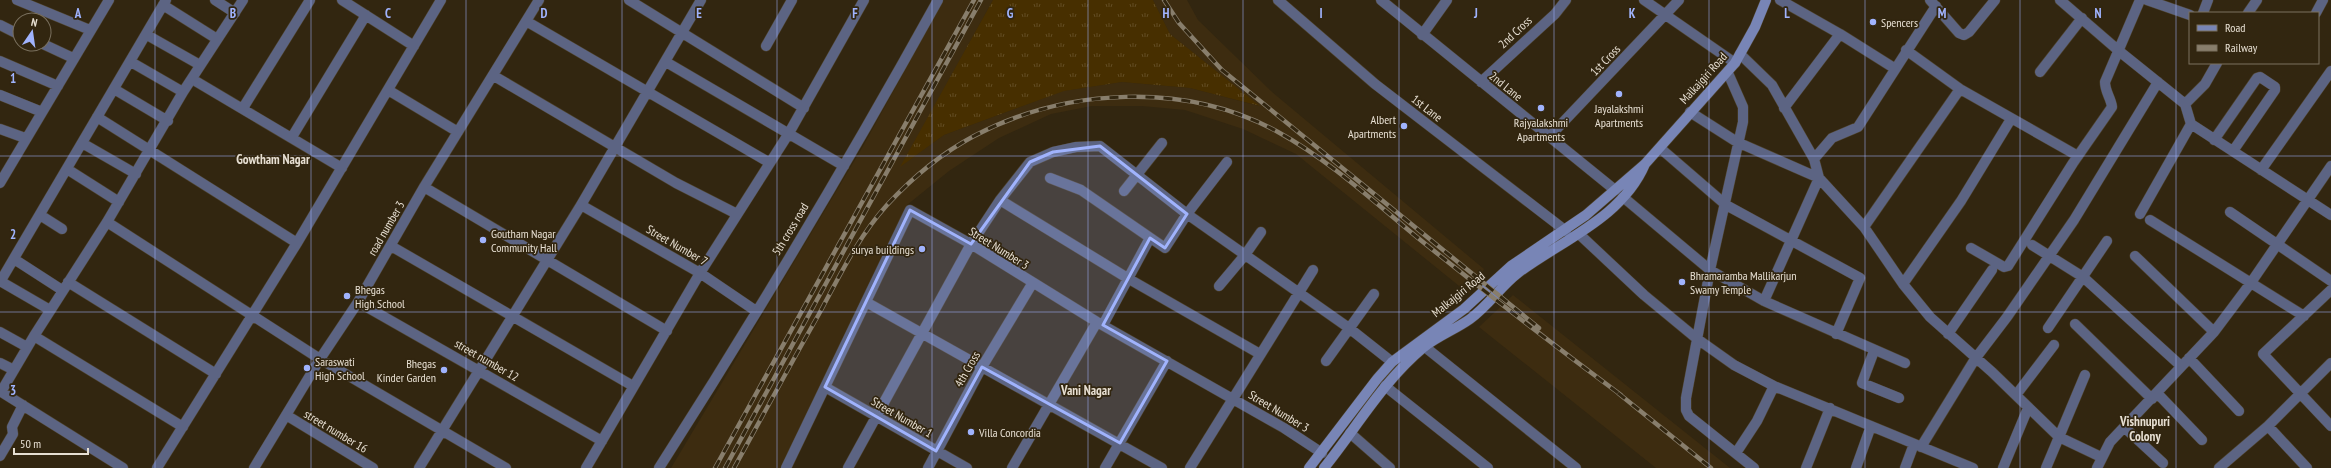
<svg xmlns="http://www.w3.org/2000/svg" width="2331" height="468" font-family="'PT Sans Narrow',sans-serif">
	<defs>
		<pattern id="grass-tufts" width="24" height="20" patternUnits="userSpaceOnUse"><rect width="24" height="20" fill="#472f00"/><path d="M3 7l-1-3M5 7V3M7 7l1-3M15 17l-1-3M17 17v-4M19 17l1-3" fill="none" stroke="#624d24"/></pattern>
	</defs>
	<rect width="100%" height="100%" fill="#322610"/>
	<!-- built -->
	<path fill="#3d2c10" d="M944 0H993L901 166 944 135 1063 91 1122 82 1190 88 1259 106 1170 34 1153 0H1187L1198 20 1272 92 1484 269 1469 294 1296 154 1243 129 1185 110 1142 106H1092L1051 114 999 138 949 171 907 205 780 468H671L862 148Z
		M1513 295 1730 468H1656L1479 327Z"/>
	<!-- grass -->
	<path fill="url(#grass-tufts)" d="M993 0H1153L1170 34 1260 106 1190 88 1122 82 1064 91 944 135 900 167Z"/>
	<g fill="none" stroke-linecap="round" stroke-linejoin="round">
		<!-- minor casing -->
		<g stroke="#4f442f" stroke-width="11">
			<path id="minor" d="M17 0 90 30
				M215 0 235 13
				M342 0 414 46
				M629 0 804 108
				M1278 0 1375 84 1566 231
				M1381 0 1615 190
				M1644 0 1735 63
				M1780 0 1840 34 1894 68
				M1930 0 1959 33 1964 35 1969 32 1995 0
				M2060 0 2119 51 2185 104 2191 124 2331 215
				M2147 0 2190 15
				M163 5 217 39
				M2203 13 2208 0
				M2248 13 2257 0
				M2316 13 2323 0
				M526 21 770 163
				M0 25 20 35
				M147 35 200 65
				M1422 35 1447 0
				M43 44 73 58
				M766 46 792 0
				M1906 50 1960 89 2078 156
				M1740 54 1772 85 1814 159 1819 178 1864 227 1903 284 1930 317 1992 372 2059 437 2046 468
				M0 61 58 86
				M131 62 183 92
				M666 62 844 166
				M2040 72 2082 18
				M1728 73 1743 107V122L1710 270 1686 398V410L1689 416 1754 468
				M494 76 676 183 737 214
				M192 79 342 168
				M1481 82 1555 14 1566 0
				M114 89 168 121
				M388 90 458 132
				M0 95 42 112
				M2185 104 2205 84 2217 63
				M243 108 310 0
				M1784 108 1840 34
				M1690 112 1737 142 1819 178 1764 301
				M97 117 297 243
				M0 129 25 138
				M292 137 366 15
				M1549 137 1679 0
				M2214 140 2257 78 2260 77 2275 87V90L2233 151
				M82 143 136 174
				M1660 148 1726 205 1860 278 1836 334
				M1814 159 1832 138 1858 127 1936 6
				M67 169 119 202
				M2261 170 2331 71
				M1050 178 1081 190 1165 248 1187 214 1227 162
				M0 183 109 0
				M424 187 667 331
				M1124 191 1162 143
				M1623 197 1710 270 1764 301 1905 363
				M1000 200 1129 279 1260 354
				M581 205 700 273 756 311
				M2230 212 2331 281
				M2140 214 2191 124
				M40 215 62 229
				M2150 220 2304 316
				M107 222 320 359 506 468
				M1864 227 1960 89
				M1579 234 1644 295 1696 338 1734 365 1774 386 1973 468
				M2032 245 2083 277 2181 366
				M391 246 633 386
				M1971 248 2004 267 2008 266 2073 163 2112 107C2111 98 2105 92 2105 82L2140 0
				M2135 256 2214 332
				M14 259 62 290
				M0 281 50 310
				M0 282 166 0
				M68 282 216 374
				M1903 284 1961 201 2011 119
				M1219 286 1245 255 1261 232
				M2331 290 2263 354 2331 426
				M358 302 602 441
				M866 302 1162 468
				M2075 324 2152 399
				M1103 325 1150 238
				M2048 328 2107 241
				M0 332 27 347
				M1948 334 1992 270
				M34 336 183 427
				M1425 347 1576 468
				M1874 351 1862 383 1899 398
				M2189 358 2239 411
				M1326 361 1374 294
				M0 363 14 370
				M2085 375 2059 437 2101 457
				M1385 386 1488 468
				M825 387 967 468
				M0 391 123 468
				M1 392 34 336 107 222 183 92 243 0
				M2157 393 2202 440
				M2016 395 2054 345
				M286 415 373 468
				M2268 426 2307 468
				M2124 427 2163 463
				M1350 433 1390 468
				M1921 447 1975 359 2007 317 2074 220 2158 82
				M1736 453 1757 421 1774 386
				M0 456 13 434 12 427 23 405
				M157 468 297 243 441 0
				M254 468 320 359 358 302 424 187 539 0
				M419 468 581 205 701 0
				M586 468 700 273 789 133 864 0
				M659 468C757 315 850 159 938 0
				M786 468 910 210 971 244 1097 322 1284 428 1322 453
				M848 468 971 244 1000 200 1030 162 1053 152 1076 147 1100 146 1187 214 1349 328 1392 362
				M928 468 982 367 1032 284
				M1012 468 1097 322
				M1105 468 1167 361
				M1190 468 1313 270
				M1806 468 1830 408
				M1856 468 1871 426
				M1905 468 1914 444
				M2003 468 2028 408
				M2097 468 2110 442 2214 332 2250 284 2331 166
				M2219 468 2268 426 2331 363"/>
		</g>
		<!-- secondary casing -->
		<g stroke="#4f442f" stroke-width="11">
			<path id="secondary" d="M1309 468 1377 379 1392 362 1464 309 1511 266 1586 215 1645 164 1735 63 1755 27 1766 0
				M1324 468C1357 427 1383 381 1424 347 1438 336 1456 329 1470 319 1488 306 1501 286 1518 273 1562 240 1622 218 1645 164"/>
		</g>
		<!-- minor -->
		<use href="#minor" stroke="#5c6483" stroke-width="10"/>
		<!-- secondary -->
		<use href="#secondary" stroke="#7885b6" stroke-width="10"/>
		<!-- rail casing -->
		<g stroke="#887e6c" stroke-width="4.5">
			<path id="rail" d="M1164 0 1179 23 1222 70 1539 328
				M1618 393 1711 468
				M715 468 974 0
				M725 468 981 0
				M734 468C762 417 790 365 819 314 839 277 858 237 887 205 911 179 942 153 974 136 1065 88 1186 81 1278 132 1329 160 1373 201 1418 238 1485 292 1552 344 1621 395"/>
		</g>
		<!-- rail -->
		<use href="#rail" stroke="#322610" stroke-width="3" stroke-dasharray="9" stroke-linecap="butt"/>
	</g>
	<!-- marked area -->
	<path fill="#a0b3fd" fill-opacity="0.2" stroke="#a0b3fd" stroke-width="3" stroke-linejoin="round" d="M1100 146 1187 214 1165 248 1150 238 1103 325 1167 361 1120 443 982 367 936 451 825 387 910 210 971 244 1030 162 1053 152Z"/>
	<!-- grid -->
	<path fill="none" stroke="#a0b3fd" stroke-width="1" stroke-opacity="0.55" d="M155 0V468M311 0V468M466 0V468M622 0V468M777 0V468M932 0V468M1088 0V468M1243 0V468M1399 0V468M1554 0V468M1709 0V468M1865 0V468M2020 0V468M2176 0V468M0 156H2331M0 312H2331"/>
	<!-- markers -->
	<g fill="#a0b3fd" stroke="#322610" stroke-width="1.5">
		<circle cx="1873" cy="22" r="4"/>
		<circle cx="1619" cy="94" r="4"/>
		<circle cx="1541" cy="108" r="4"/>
		<circle cx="1404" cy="126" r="4"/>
		<circle cx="483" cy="240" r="4"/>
		<circle cx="922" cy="249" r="4"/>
		<circle cx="1682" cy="282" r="4"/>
		<circle cx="347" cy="296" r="4"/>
		<circle cx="307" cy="368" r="4"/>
		<circle cx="444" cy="370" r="4"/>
		<circle cx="971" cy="432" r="4"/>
	</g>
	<g text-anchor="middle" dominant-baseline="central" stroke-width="3.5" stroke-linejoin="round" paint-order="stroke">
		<!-- poi labels -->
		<g font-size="12" fill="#e7dfd2" stroke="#322610" text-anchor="start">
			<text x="1881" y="22">Spencers</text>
			<text x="1619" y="108" text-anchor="middle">Jayalakshmi<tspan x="1619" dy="14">Apartments</tspan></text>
			<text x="1396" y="119" text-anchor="end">Albert<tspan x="1396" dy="14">Apartments</tspan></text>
			<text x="1541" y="122" text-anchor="middle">Rajyalakshmi<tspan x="1541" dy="14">Apartments</tspan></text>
			<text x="491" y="233">Goutham Nagar<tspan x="491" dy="14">Community Hall</tspan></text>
			<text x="914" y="249" text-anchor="end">surya buildings</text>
			<text x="1690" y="275">Bhramaramba Mallikarjun<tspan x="1690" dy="14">Swamy Temple</tspan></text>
			<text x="355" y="289">Bhegas<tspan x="355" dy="14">High School</tspan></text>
			<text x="315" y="361">Saraswati<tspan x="315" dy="14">High School</tspan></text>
			<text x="436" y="363" text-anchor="end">Bhegas<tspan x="436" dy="14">Kinder Garden</tspan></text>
			<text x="979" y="432">Villa Concordia</text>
		</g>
		<!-- street labels -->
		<g font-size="12" fill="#e7dfd2" stroke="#322610">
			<text transform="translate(1515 32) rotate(-43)">2nd Cross</text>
			<text transform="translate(1605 60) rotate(-46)">1st Cross</text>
			<text transform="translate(1703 78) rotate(-48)">Malkajgiri Road</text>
			<text transform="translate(1506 86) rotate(39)">2nd Lane</text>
			<text transform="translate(1427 108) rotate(38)">1st Lane</text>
			<text transform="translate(386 228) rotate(-60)">road number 3</text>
			<text transform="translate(790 229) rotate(-59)">5th cross road</text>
			<text transform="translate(677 245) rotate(30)">Street Number 7</text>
			<text transform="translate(999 248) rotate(32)">Street Number 3</text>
			<text transform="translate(1458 294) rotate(-39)">Malkajgiri Road</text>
			<text transform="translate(487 360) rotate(30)">street number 12</text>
			<text transform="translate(967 369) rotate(-60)">4th Cross</text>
			<text transform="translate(1279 411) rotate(31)">Street Number 3</text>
			<text transform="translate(902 417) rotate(30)">Street Number 1</text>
			<text transform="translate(336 431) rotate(31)">street number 16</text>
		</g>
		<!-- neighbourhood labels -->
		<g font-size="13" font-weight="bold" fill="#e7dfd2" stroke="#322610">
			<text x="273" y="159">Gowtham Nagar</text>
			<text x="1086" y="390">Vani Nagar</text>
			<text x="2145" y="421">Vishnupuri<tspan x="2145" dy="15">Colony</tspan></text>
		</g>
	</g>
	<g font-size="13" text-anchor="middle" font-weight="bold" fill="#a0b3fd" stroke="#322610" stroke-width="3.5" stroke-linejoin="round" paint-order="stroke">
		<text x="78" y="18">A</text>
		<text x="233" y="18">B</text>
		<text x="388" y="18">C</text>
		<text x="544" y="18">D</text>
		<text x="699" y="18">E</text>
		<text x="855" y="18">F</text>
		<text x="1010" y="18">G</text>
		<text x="1166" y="18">H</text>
		<text x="1321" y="18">I</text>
		<text x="1476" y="18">J</text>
		<text x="1632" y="18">K</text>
		<text x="1787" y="18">L</text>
		<text x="1942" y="18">M</text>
		<text x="2098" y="18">N</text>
		<text x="13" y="83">1</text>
		<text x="13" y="239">2</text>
		<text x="13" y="395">3</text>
	</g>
	<!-- legend -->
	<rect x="2189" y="12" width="130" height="52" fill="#322610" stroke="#7a705e"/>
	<rect x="2197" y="25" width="20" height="6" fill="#7885b6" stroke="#7a705e"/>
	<text x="2225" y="32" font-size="12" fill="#e7dfd2">Road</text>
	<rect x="2197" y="45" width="20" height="6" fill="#887e6c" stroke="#7a705e"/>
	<text x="2225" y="52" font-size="12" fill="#e7dfd2">Railway</text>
	<!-- north arrow -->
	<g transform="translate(32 32) rotate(13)"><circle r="19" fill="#322610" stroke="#7a705e"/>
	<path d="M0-3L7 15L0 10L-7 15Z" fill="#a0b3fd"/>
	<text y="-6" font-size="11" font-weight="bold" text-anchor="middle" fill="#e7dfd2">N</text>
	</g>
	<!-- scale -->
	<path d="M14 448v6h74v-6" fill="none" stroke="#e7dfd2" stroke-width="2"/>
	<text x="20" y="448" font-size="12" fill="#e7dfd2" stroke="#322610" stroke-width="3" paint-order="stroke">50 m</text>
</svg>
